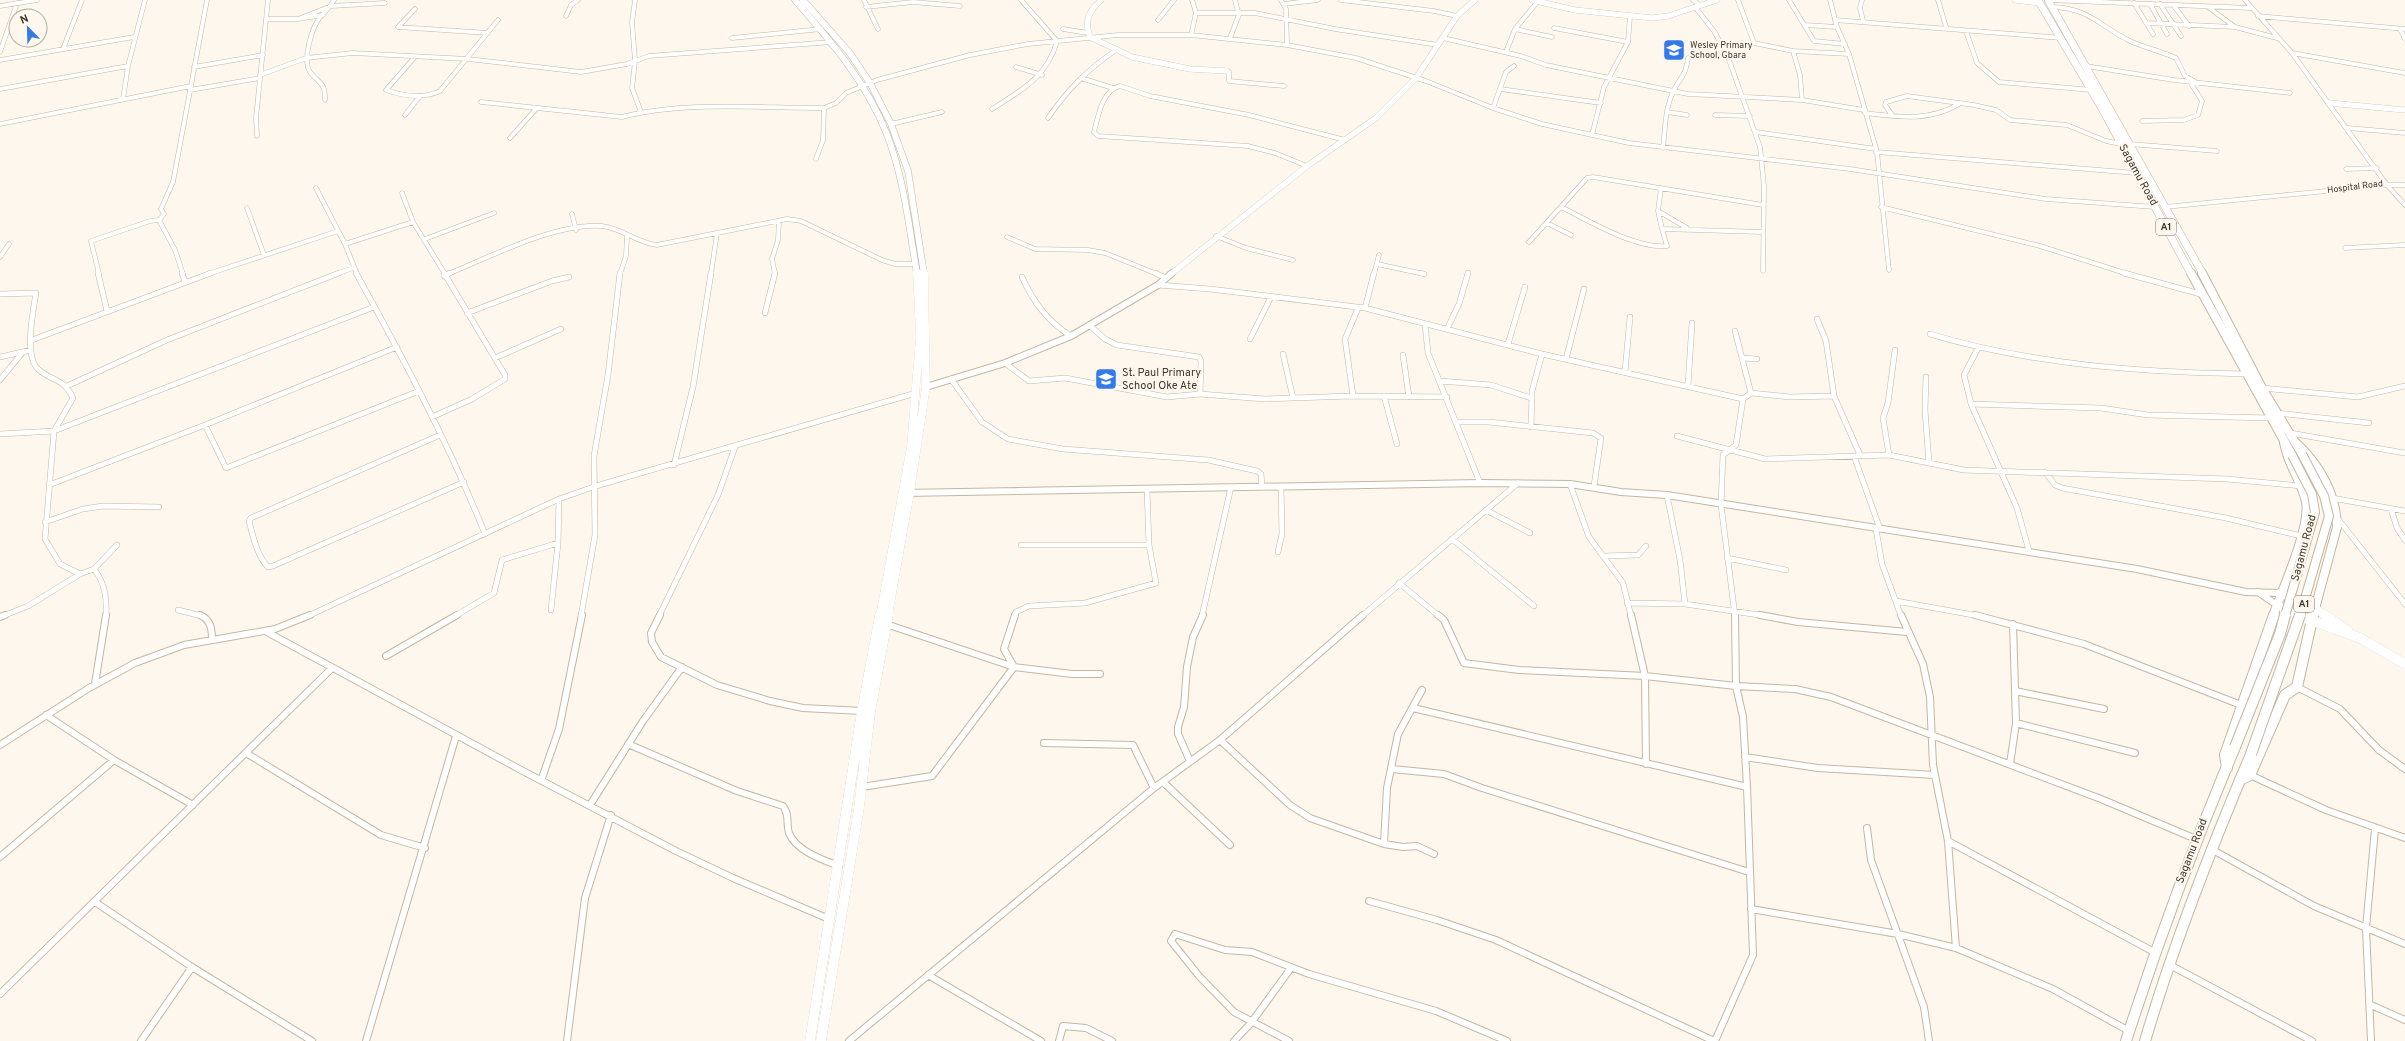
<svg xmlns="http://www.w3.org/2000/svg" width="2405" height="1041" font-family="Overpass,sans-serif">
	<rect width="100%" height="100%" fill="#fdf7ee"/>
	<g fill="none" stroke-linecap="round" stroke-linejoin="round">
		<!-- minor-far2 casing -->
		<g stroke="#c5b7a1" stroke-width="5">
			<path id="minor-far2" d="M635 0 632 22 635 61 632 88 641 112
				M864 0 878 29
				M1235 0 1238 12
				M1281 0 1286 9 1287 45
				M1341 0 1434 11 1457 16
				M1693 0 1700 5
				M1738 0 1754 43 1793 51 1849 54
				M1789 0 1814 41 1845 44
				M1830 0 1837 27 1849 54 1877 152 1889 270
				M1862 0 1860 8 1863 21
				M1938 0 1946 27
				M2049 0 2251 8
				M2134 3 2153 34
				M1283 4 1318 0
				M2150 4 2167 34
				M2160 4 2181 36
				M0 6 37 0
				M2174 6 2189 26
				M866 7 913 2 960 6
				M1695 7 1714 31 1728 57 1760 147 1764 186 1763 271
				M2052 7C2090 8 2099 26 2130 41 2145 48 2161 51 2176 58L2185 76 2194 81
				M2208 7 2235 27
				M415 9 398 27 488 33
				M1196 13H1255L1335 29 1438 45
				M566 16 571 5 578 0
				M2258 16 2405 29
				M266 19H298L323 15
				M298 19 331 6 385 3
				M1158 20 1174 0
				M1835 20 2062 38
				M2146 23 2235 27 2277 38
				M1805 25 1837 27
				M1554 28 1628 42
				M1063 29 1088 33
				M1515 29 1552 37
				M2400 29 2405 39
				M1967 34 1977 63 1999 82 2092 90
				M1191 35 1196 13 1192 0
				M732 38 821 29
				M1230 38 1240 12
				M1443 38 1521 56 1546 65 1688 94 1802 100 1864 110
				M63 49 82 0
				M1793 51 1800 75 1802 100
				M0 52 17 3
				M1506 52 1515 29 1539 0
				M2292 53 2405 73
				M414 58 386 90C403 96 423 99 440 91L498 20
				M0 60 134 37
				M2086 66 2174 80 2290 93
				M194 67 263 55
				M1016 67 1042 75
				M1227 71 1229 72V81L1284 86
				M260 75 306 58 353 53 468 59 581 72 627 64 649 56 832 42
				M1081 78 1113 88
				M0 89 128 66
				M1500 89 1601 103
				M190 90 260 78
				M123 99 128 66 145 0
				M325 100C326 82 318 83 310 72 302 60 312 26 321 16 326 11 330 7 334 0
				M481 102 622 117C684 101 760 108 824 108L836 103 846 93 877 80 970 55 1028 44 1118 35H1191L1287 45 1356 58 1426 81 1493 108 1542 124 1629 143 1850 169 2046 199 2155 207
				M1493 108 1506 72 1514 66
				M992 109C1021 91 1048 76 1057 41L1021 0
				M1667 112 1687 115
				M1865 113C1898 117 1929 122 1959 104
				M405 115 420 96
				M1715 115 1750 116
				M1892 115 1885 105 1886 102 1907 96 1974 105 1996 110 2010 120 2067 125 2106 141 2121 144
				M1048 118C1068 89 1087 70 1116 50
				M2142 121 2184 120 2198 115 2202 101 2190 82
				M0 124 191 86
				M891 124 942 112
				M2348 128 2405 133
				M1756 132 1876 149V152
				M1592 135 1604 87 1628 42 1630 16
				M257 136 256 118 268 0
				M510 138 536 109
				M2130 144 2217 151
				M1663 148C1665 130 1665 109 1673 92 1680 76 1685 79 1688 58
				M1877 152 2136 173
				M816 159 823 140 824 108
				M1307 166 1275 153 1248 146 1098 136 1094 132C1098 117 1102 90 1120 86L1150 96 1249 115 1345 140
				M2346 169 2377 168
				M2387 185 2405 205
				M2387 185H2405
				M316 188 345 244 357 274
				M1661 188 1658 211 1662 229
				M402 193 413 222 445 274
				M1561 207C1590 221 1635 249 1667 246L1662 229 1763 232
				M1881 207 2040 246 2128 274
				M2165 207 2387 185 2292 53 2245 0
				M247 208 264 255
				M1658 211 1687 228
				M572 214 576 230
				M159 220 175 250 183 274
				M1547 223 1571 235
				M1216 236 1246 248 1293 260
				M1007 237 1035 249 1088 250 1105 253 1157 274
				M425 239 494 213
				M1529 242 1587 178 1593 177 1763 205
				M345 244 413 222
				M2345 248 2405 245
				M0 257 9 244
				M1377 264 1424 274
				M99 274 91 241 150 221 159 220 164 214 161 209 173 182 207 0
				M208 274 338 231
				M336 274 353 268
				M448 274C490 257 557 222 602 226 622 228 637 243 657 245L787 219 801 221 882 260 895 264H915
				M620 274 626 256 627 236
				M711 274 717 233
				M775 274 772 259 778 240 779 221
				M1374 274 1379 255"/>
		</g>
		<!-- minor-far1 casing -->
		<g stroke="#c5b7a1" stroke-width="6">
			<path id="minor-far1" d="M98 273 107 311
				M182 273 185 282
				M356 273C403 358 449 444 485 534
				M1155 273 1166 278
				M1421 273 1424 274
				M2124 273 2204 295
				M444 276 450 273
				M1022 277C1033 302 1048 322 1071 336
				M1158 285 1210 289 1365 308 1542 354 1743 399
				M0 294 36 293C33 311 24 356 38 369 52 382 63 377 73 398L54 431 45 539 60 564 80 574
				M1365 308 1374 273
				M467 313 552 281 569 277
				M765 313 775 273
				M1817 319 1826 341 1834 396 1860 455
				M1425 324 1428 353 1480 483
				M1089 325 1105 339 1117 345 1199 357 1201 361 1200 394
				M1447 329 1459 304 1468 273
				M1735 331 1751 393 1743 399 1736 445 1723 455 1721 505 1735 616
				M1930 334C2034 365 2138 372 2246 374
				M1250 339 1271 297
				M32 340 211 273
				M1508 344 1525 287
				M1978 348 1964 375 1971 404 2017 508 2029 551
				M1283 354 1293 398
				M1403 355 1409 397
				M0 357 31 350
				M495 358 561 329
				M1743 358 1757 359
				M1566 359 1584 289
				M1005 363 1029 381 1065 378 1167 397 1200 394 1265 399 1353 396 1447 397
				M1625 372 1630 317
				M1926 377 1925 410 1929 463
				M951 379 982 422 1008 439 1063 449 1208 460 1257 471 1261 474 1262 487
				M0 380 22 353
				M1440 381 1491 385 1531 398
				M67 386 167 340 339 273
				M1688 386 1692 323
				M2262 388 2358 397 2405 386
				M1751 393 1790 397 1834 396
				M1353 396 1345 339 1358 308
				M1384 396 1397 444
				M1971 404 2101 408 2148 415 2270 418
				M2277 413 2369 423
				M432 417 472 399 505 379V375L444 273
				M1456 422H1489L1593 433 1601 438 1594 486
				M205 425 226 468 419 391
				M1531 427 1532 391 1542 354
				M2290 433 2405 453
				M0 434 54 431 374 307
				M440 435 251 518 249 521C253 536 257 556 268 567L273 566 464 482
				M1677 436 1765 459 1889 455 1964 470 2227 479 2301 486
				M1889 455 1883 418 1888 403 1895 350
				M1854 456 1880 529
				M674 465 693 387 711 273
				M2045 472 2055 485 2062 488 2226 518 2301 536
				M1570 484 1589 537 1623 583 1631 616
				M49 485 205 425 397 347
				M1667 495 1680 560 1685 604
				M2332 498 2405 511
				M2391 509 2397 528 2405 540
				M1486 510 1530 533
				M2338 519 2405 604
				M45 522 83 509 103 506 159 507
				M1876 529 1882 564 1901 616
				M1452 539 1534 606
				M1021 545H1149
				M1278 552 1282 534 1281 487
				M1604 556 1638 555 1646 546
				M1727 558 1786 570
				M94 569C105 583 107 598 106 616
				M1399 583 1439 616
				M1896 601 1979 616
				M1627 603 1685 604 1766 616
				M178 610 202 616
				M551 610 558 543 559 499
				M3 616 28 606 80 574 94 569 117 545
				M308 616 559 499 596 486 916 393
				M455 616 494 593 502 560 558 543
				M581 616 595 535 594 456 608 375 620 273
				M659 616 718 495 735 447
				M1015 616 1016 612 1029 606 1085 603 1156 583 1149 545 1147 489
				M1202 616 1231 487
				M1362 616 1518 483"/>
		</g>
		<!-- minor casing -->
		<g stroke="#c5b7a1" stroke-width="8">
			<path id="minor" d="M200 615C211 620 212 629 212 640
				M660 615 651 633 652 642 661 657 717 685 770 701 803 708 862 711
				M1438 615 1444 620 1464 663 1519 670 1645 676 1736 686 1795 689 1831 697 2101 799 2196 839
				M1631 615 1645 676 1646 764
				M1760 615 1798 622 1907 632
				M1901 615 1923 664 1930 697 1933 765 1948 841 1956 948
				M1975 615 2084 644 2241 705
				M0 617 5 615
				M886 624 1014 667 1072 674H1100
				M267 632 521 770 676 851 733 878 829 919
				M386 656 457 615
				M1014 667 1004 649 1015 615
				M95 684 106 615
				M2297 687 2340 709 2379 750 2405 769
				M2015 691 2104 709
				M1413 708 1747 787
				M46 715 114 760 193 805
				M2016 723 2135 753
				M1220 740 1290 805 1310 818 1384 844 1403 847 1417 846 1434 854
				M1044 743 1133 745 1154 788
				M628 744 737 791 783 806C790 815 786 824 789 833 796 851 823 860 839 866
				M0 745 89 688 135 663 184 645 275 629 310 615
				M246 753 381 835 425 848
				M1745 757 1818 768 1935 775
				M1190 761 1178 734V727L1184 707 1187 667 1193 637 1203 615
				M2010 764 2016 723 2013 624
				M1392 769 1444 774 1482 788 1749 872
				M2250 775 2326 810 2405 838
				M542 778 559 729 582 615
				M1163 782 1230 845
				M862 787 932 776 1014 667
				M590 805 643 721 682 667
				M1867 828 1871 860 1924 1007 1929 1041
				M1948 841 2154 952
				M1384 844 1387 788 1398 734 1422 690
				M2211 849 2314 906 2405 944
				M0 857 114 760
				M1369 901 1437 920 1496 940 1714 1041
				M95 902 192 967 312 1041
				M1751 909 1898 934 1956 948 2053 989 2129 1031
				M2168 964 2312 1041
				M928 975 1041 1041
				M0 994 331 669
				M2371 1005 2405 1020
				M141 1041 192 967
				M366 1041 456 736
				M567 1041 585 898 611 815
				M849 1041 1154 788 1220 740 1363 615
				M1059 1041 1063 1026 1086 1028 1112 1041
				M1234 1041 1251 1023 1291 968
				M1289 1041 1234 1012 1199 976 1171 941 1175 934 1225 950 1252 952 1309 974 1436 1011 1507 1041
				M1715 1041 1753 955 1747 787 1743 717 1736 686 1735 615
				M2371 1041 2366 928 2375 829"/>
		</g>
		<!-- tertiary-far1 casing -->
		<g stroke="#c5b7a1" stroke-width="6">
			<path id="tertiary-far1" d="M1101 0C1089 11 1084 21 1090 37L1132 57 1190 69 1227 71
				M1532 0 1575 10 1652 18 1668 16 1717 0
				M2015 0 2040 3
				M2329 103 2405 110
				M1171 274 1307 166 1376 118 1416 78 1457 16 1475 0"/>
		</g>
		<!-- tertiary casing -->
		<g stroke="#c5b7a1" stroke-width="8">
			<path id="tertiary" d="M926 387 1005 363 1071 336 1158 285 1172 273
				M904 493 1480 483 1570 484 1621 492 1667 495 2137 569 2246 592 2280 593
				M2258 592 2277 605"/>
		</g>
		<!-- secondary-far2 casing -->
		<g stroke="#c5b7a1" stroke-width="7">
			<path id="secondary-far2" d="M795 0C830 40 866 82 886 132 904 177 909 227 917 274
				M803 0 849 52 870 83 891 124 908 171 924 274"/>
		</g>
		<!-- secondary-far1 casing -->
		<g stroke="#c5b7a1" stroke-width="8">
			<path id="secondary-far1" d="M2280 593 2316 609 2326 616
				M2277 605 2299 616
				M880 616 911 446 920 337 917 273
				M888 616 910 493 926 387 924 273"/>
		</g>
		<!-- secondary casing -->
		<g stroke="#c5b7a1" stroke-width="10">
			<path id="secondary" d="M2297 615 2360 638 2405 664
				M2325 615 2348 631
				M810 1041 862 711 880 615
				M821 1041 859 808 870 713 888 615"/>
		</g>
		<!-- primary-far1 casing -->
		<g stroke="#c5b7a1" stroke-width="10">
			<path id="primary-far1" d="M2296 443C2320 465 2336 494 2337 527L2313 616
				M2273 616C2282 590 2311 527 2306 502 2302 481 2287 464 2284 442"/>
		</g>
		<!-- primary casing -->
		<g stroke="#c5b7a1" stroke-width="12">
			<path id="primary" d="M2227 768 2225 755 2274 615
				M2240 780 2250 775 2285 695 2297 687 2313 615"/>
		</g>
		<!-- trunk-far2 casing -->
		<g stroke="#c5b7a1" stroke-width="8">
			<path id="trunk-far2" d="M2038 0 2104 112 2191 274
				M2048 0 2203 274"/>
		</g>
		<!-- trunk-far1 casing -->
		<g stroke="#c5b7a1" stroke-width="10">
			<path id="trunk-far1" d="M2191 273 2292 455
				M2202 273 2262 388 2302 454"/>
		</g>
		<!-- trunk casing -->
		<g stroke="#c5b7a1" stroke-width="12">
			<path id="trunk" d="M2126 1041C2158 941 2194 844 2235 747
				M2145 1041C2174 943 2211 848 2251 754"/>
		</g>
		<!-- minor-far2 -->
		<use href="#minor-far2" stroke="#fff" stroke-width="4"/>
		<!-- minor-far1 -->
		<use href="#minor-far1" stroke="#fff" stroke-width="5"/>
		<!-- minor -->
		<use href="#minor" stroke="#fff" stroke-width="6"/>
		<!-- tertiary-far1 -->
		<use href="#tertiary-far1" stroke="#fff" stroke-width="5.5"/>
		<!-- tertiary -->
		<use href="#tertiary" stroke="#fff" stroke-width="6"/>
		<!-- secondary-far2 -->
		<use href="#secondary-far2" stroke="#fff" stroke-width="6"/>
		<!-- secondary-far1 -->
		<use href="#secondary-far1" stroke="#fff" stroke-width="8"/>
		<!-- secondary -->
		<use href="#secondary" stroke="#fff" stroke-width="10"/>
		<!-- primary-far1 -->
		<use href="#primary-far1" stroke="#fff" stroke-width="8"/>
		<!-- primary -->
		<use href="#primary" stroke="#fff" stroke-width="10"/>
		<!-- trunk-far2 -->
		<use href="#trunk-far2" stroke="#fff" stroke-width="7"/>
		<!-- trunk-far1 -->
		<use href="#trunk-far1" stroke="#fff" stroke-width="8"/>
		<!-- trunk -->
		<use href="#trunk" stroke="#fff" stroke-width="10"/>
		<!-- trunk-bridge-far1 casing -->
		<g stroke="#c5b7a1" stroke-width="10" stroke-linecap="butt">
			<path id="trunk-bridge-far1" d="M2285 616 2315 512 2312 494 2292 455
				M2300 616 2329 516 2324 496 2302 454"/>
		</g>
		<!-- trunk-bridge casing -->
		<g stroke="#c5b7a1" stroke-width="12" stroke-linecap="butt">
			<path id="trunk-bridge" d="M2235 747 2280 634 2285 615
				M2251 754 2300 615"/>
		</g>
		<!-- trunk-bridge-far1 -->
		<use href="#trunk-bridge-far1" stroke="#fff" stroke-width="8"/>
		<!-- trunk-bridge -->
		<use href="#trunk-bridge" stroke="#fff" stroke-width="10"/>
	</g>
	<!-- icons -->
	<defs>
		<g id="school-square" transform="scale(1.15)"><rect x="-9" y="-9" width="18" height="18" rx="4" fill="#347ae8" stroke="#fdf7ee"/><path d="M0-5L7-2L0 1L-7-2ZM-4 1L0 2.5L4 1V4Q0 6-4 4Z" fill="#fff"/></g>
	</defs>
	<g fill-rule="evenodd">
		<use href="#school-square" x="1674" y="50"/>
		<use href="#school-square" x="1106" y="379"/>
	</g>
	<g text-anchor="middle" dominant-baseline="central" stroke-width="4" stroke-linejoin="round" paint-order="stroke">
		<!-- far-poi labels -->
		<g font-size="9" fill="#3f3930" stroke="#fdf7ee" text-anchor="start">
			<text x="1690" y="45">Wesley Primary<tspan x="1690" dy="10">School, Gbara</tspan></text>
		</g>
		<!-- far-street labels -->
		<g font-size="9" fill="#3f3930" stroke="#fdf7ee">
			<text transform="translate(2355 187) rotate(-7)">Hospital Road</text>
		</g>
		<!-- shield labels -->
		<g fill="#fdf7ee" stroke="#787269" stroke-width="1">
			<rect x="2156" y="219" width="20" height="16" rx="3"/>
			<rect x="2294" y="596" width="20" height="16" rx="3"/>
		</g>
		<g font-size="10" font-weight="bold" fill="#3f3930">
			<text x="2166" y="227">A1</text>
			<text x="2304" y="604">A1</text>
		</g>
		<!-- street labels -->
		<g font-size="11" fill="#3f3930" stroke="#fdf7ee">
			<text transform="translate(2138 175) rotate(61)">Sagamu Road</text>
			<text transform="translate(2304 548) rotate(-75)">Sagamu Road</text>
			<text transform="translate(2192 851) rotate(-69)">Sagamu Road</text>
		</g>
		<!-- poi labels -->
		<g font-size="11" fill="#3f3930" stroke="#fdf7ee" text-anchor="start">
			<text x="1122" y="373">St. Paul Primary<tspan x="1122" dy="13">School Oke Ate</tspan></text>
		</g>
	</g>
	<!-- north arrow -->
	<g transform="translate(28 28) rotate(337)"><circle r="19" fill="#fdf7ee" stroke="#b1aba2"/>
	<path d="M0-3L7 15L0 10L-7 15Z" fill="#347ae8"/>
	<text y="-6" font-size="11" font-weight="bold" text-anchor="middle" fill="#3f3930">N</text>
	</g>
</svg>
